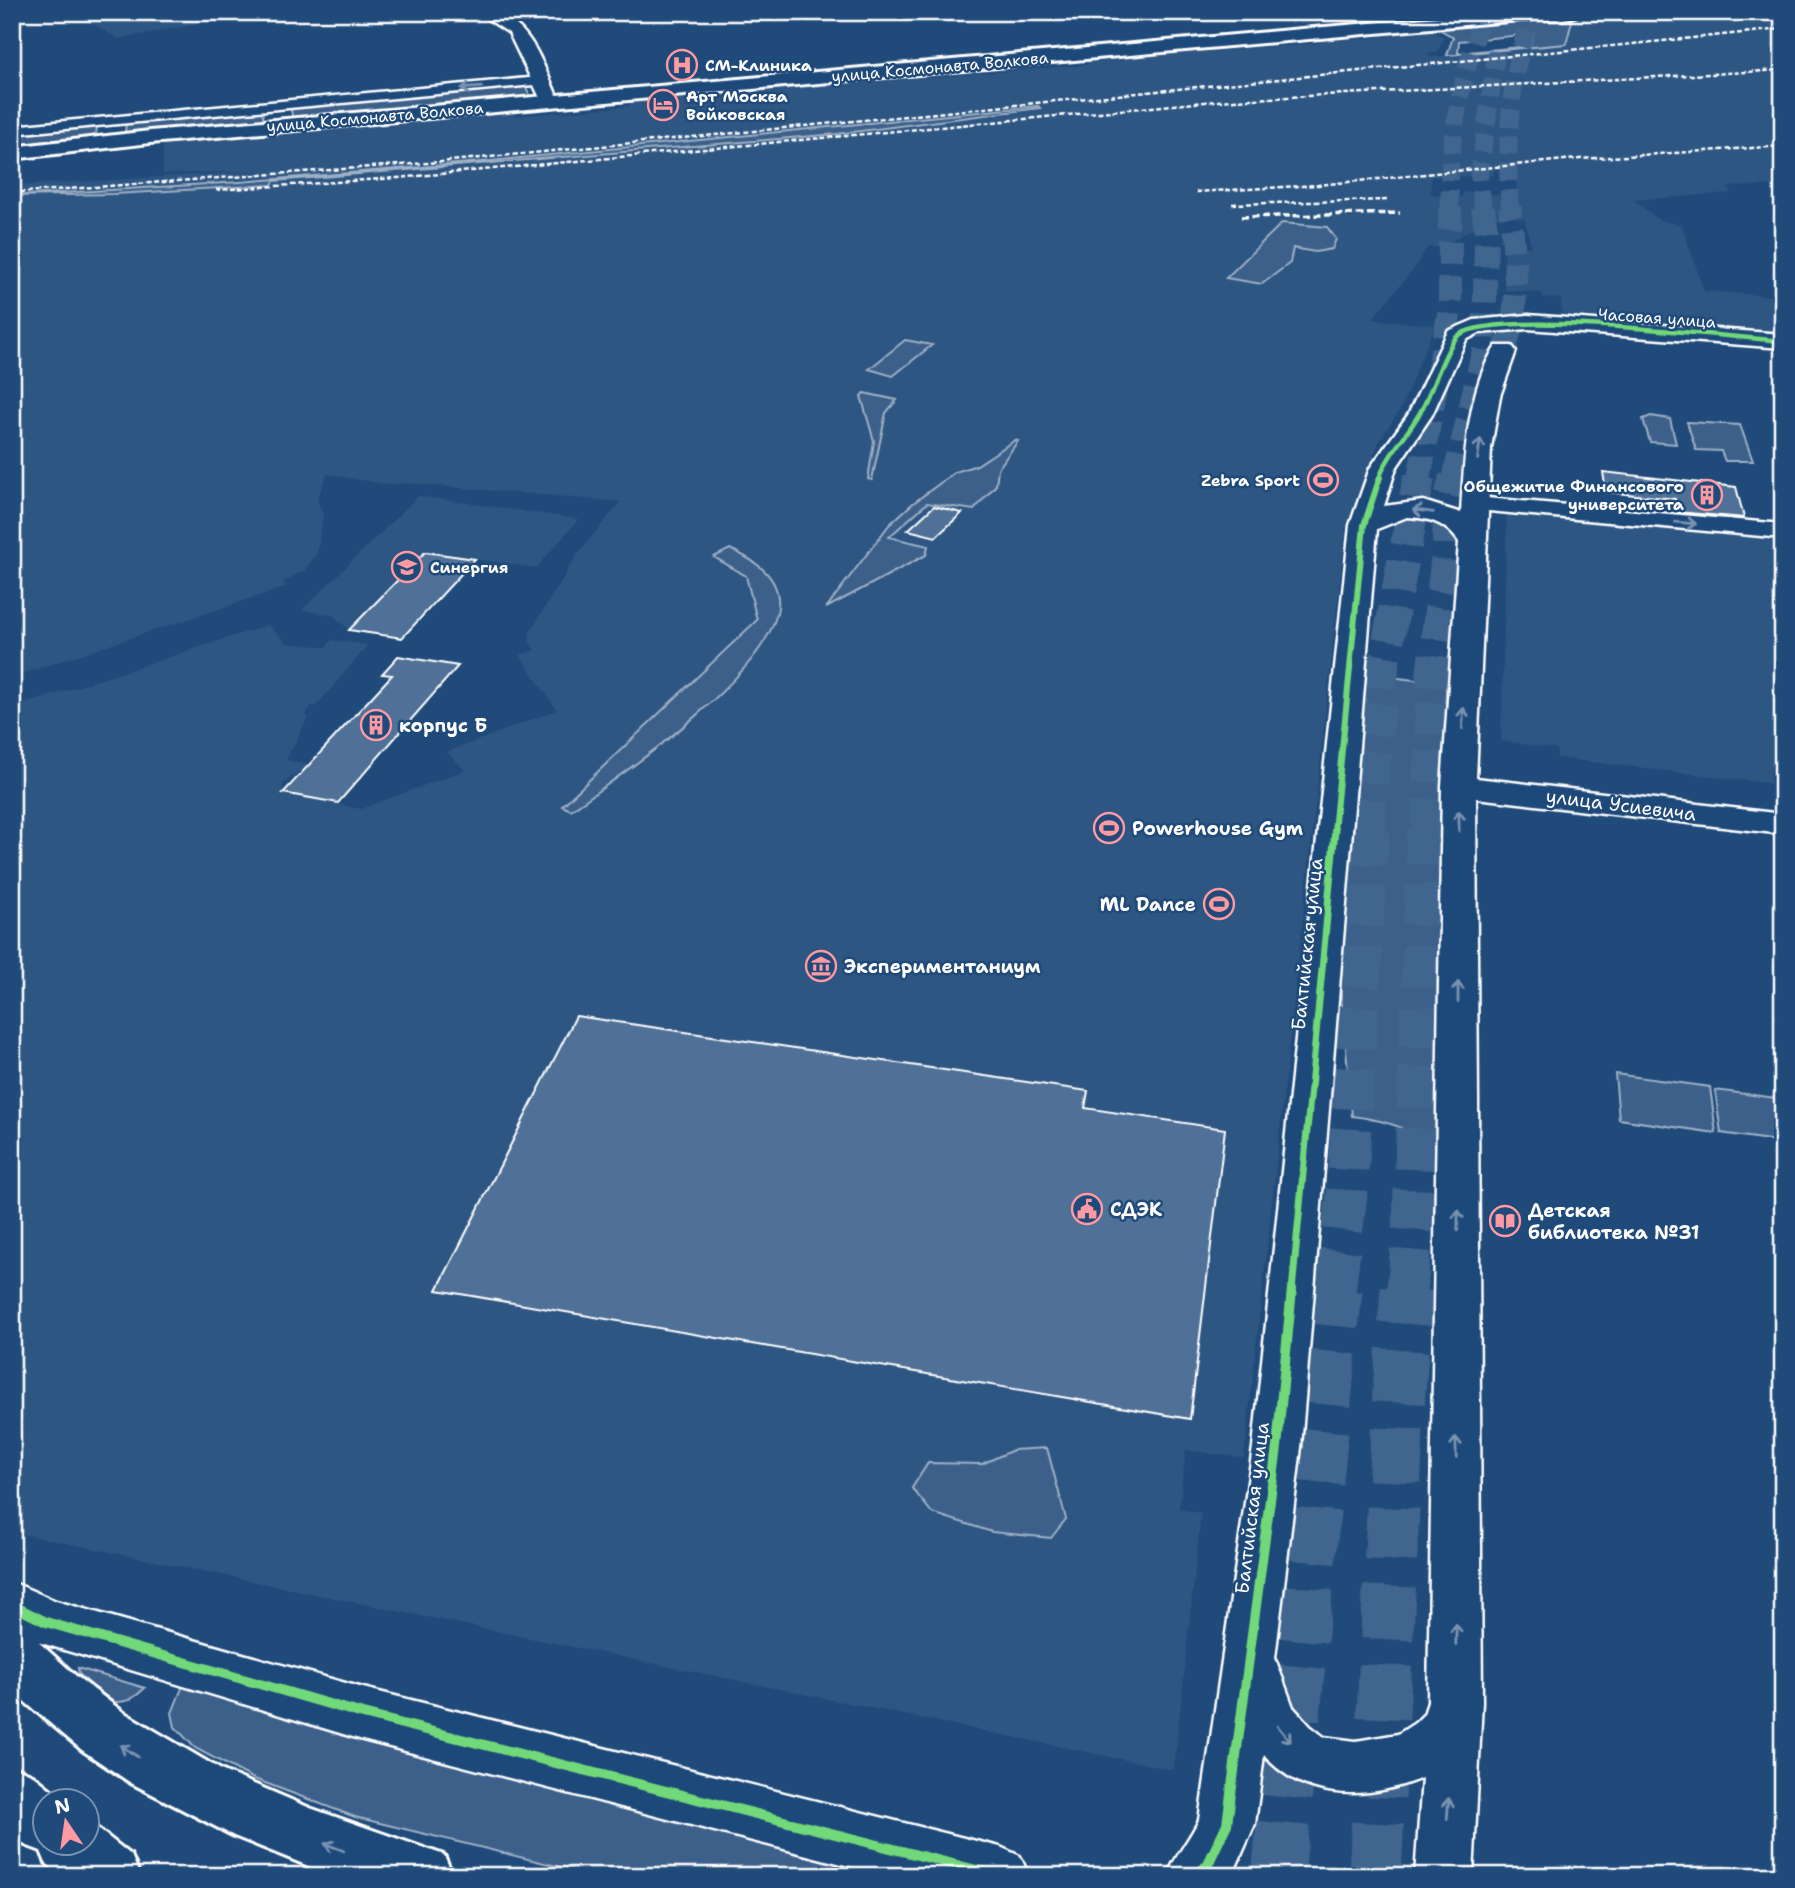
<svg xmlns="http://www.w3.org/2000/svg" width="1795" height="1888" font-family="'Shantell Sans',sans-serif">
	<rect width="100%" height="100%" fill="#1f4a7a"/>
	<filter id="ink" filterUnits="userSpaceOnUse"><feTurbulence type="fractalNoise" baseFrequency=".0143" numOctaves="2"/><feDisplacementMap in="SourceGraphic" scale="14" xChannelSelector="R" yChannelSelector="G"/><feConvolveMatrix kernelMatrix="1 2 1 2 8 2 1 2 1" color-interpolation-filters="sRGB"/></filter>
	<g filter="url(#ink)">
		<!-- built -->
		<path fill="#2e5683" fill-rule="evenodd" d="M73 12H246L251 14 118 39Z
			M1614 12H1783V185L1726 187 1733 193 1634 200 1659 220 1682 225 1704 291 1783 297V332L1562 314 1561 299 1543 298V293L1505 290 1504 246 1531 247 1525 219 1504 216 1486 221 1439 248 1428 247 1414 269 1372 319 1435 325 1400 410 1379 441 1365 482 1346 525 1244 1458 1186 1450 1179 1509 1201 1513 1174 1770 12 1532V708L268 625 287 643 326 647 332 640 368 645 316 706H311L305 716H309L286 760 309 765 282 784 284 793 361 809 465 770 447 752 557 710 520 655 535 650 530 643V632L579 552 621 502 405 483 390 485 327 474 317 499 323 515 317 553 304 571 283 582 286 587 12 677V186L259 171 163 174V143L511 111 514 116 630 106V103L683 97 1082 65 1088 64 1084 61 1320 43 1317 40 1362 39 1431 30 1444 37 1437 52 1426 53 1432 57 1566 44 1563 16ZM1516 168 1517 196 1463 192 1462 197 1431 194V177L1493 176 1494 169Z
			M418 496 579 519 536 568 475 559 402 638 349 630 333 615 302 610Z
			M1507 510 1783 537V785L1557 758V749L1501 741Z"/>
		<!-- green -->
		<path fill="#3c618b" stroke="#9eb0c5" stroke-width="2" fill-rule="evenodd" d="M1566 18 1572 21 1566 44 1447 55 1453 37 1439 29ZM1533 34 1530 46 1458 53 1459 41Z
			M524 84 532 99 293 120 290 105Z
			M1038 106 1040 108 837 134 274 181 272 185 114 194 12 196 240 182 481 162Z
			M262 108 264 122 125 134 126 120Z
			M97 123 96 137 12 147V131Z
			M1282 223 1327 227 1336 239 1332 249 1315 252 1293 248 1290 263 1262 284 1226 278Z
			M905 340 932 345 893 376 869 369Z
			M864 393 897 400 886 413 872 480 868 479 874 441 861 396Z
			M1651 416 1670 419 1676 444 1650 442 1643 419Z
			M1687 422 1740 425 1753 461H1725L1721 451 1696 450Z
			M1015 440 1018 441 998 469 996 485 974 510 927 503 889 537 928 546 926 555 826 608 889 525 912 504 955 472 977 465Z
			M730 549C754 560 781 576 778 607 770 673 625 773 571 810L562 806 757 620 746 576 714 557Z
			M1367 674 1446 684 1439 1159C1416 1128 1389 1121 1352 1116L1335 928 1344 809Z
			M1615 1074 1710 1087 1716 1133 1619 1119Z
			M1715 1090 1783 1099V1142L1721 1133Z
			M1047 1448 1066 1519 1051 1538 992 1532 932 1513 912 1488 928 1463 982 1464 1013 1450Z
			M78 1668 145 1688C116 1717 103 1696 79 1674Z
			M184 1683 282 1717 531 1775 913 1876H598L355 1817 252 1778 195 1748 175 1727 172 1713Z"/>
		<!-- building -->
		<path fill="#507197" stroke="#fff" stroke-width="2" d="M1603 472 1736 487 1744 518 1677 512 1675 499 1606 492Z
			M934 506 962 513 936 537 908 530Z
			M425 552 475 559 402 638 349 630Z
			M398 656 458 666 338 803 283 793 392 675 382 674Z
			M576 1016 1088 1091 1085 1108 1225 1129 1190 1419 437 1290Z"/>
		<g fill="none" stroke-linecap="round" stroke-linejoin="round">
			<!-- tertiary-tunnel-far1 -->
			<path stroke="#41658e" stroke-width="18" stroke-dasharray="18 9" stroke-linecap="butt" d="M1510 208C1505 144 1510 72 1532 12"/>
			<!-- tertiary-tunnel -->
			<path stroke="#41658e" stroke-width="23" stroke-dasharray="23 11" stroke-linecap="butt" d="M1504 351C1523 300 1514 260 1510 207"/>
			<!-- secondary-tunnel-far4 -->
			<path stroke="#41658e" stroke-width="18" stroke-dasharray="18 10" stroke-linecap="butt" d="M1450 208C1446 146 1463 70 1485 12
				M1483 208 1479 175 1498 42"/>
			<!-- secondary-tunnel-far3 -->
			<path stroke="#41658e" stroke-width="24" stroke-dasharray="24 12" stroke-linecap="butt" d="M1419 479 1450 309V207
				M1454 479 1484 349 1486 231 1483 207"/>
			<!-- secondary-tunnel-far2 -->
			<path stroke="#41658e" stroke-width="32" stroke-dasharray="32 16" stroke-linecap="butt" d="M1369 831 1383 668 1419 477
				M1427 831 1432 675 1448 548 1449 503 1455 477"/>
			<!-- secondary-tunnel-far1 -->
			<path stroke="#41658e" stroke-width="41" stroke-dasharray="41 20" stroke-linecap="butt" d="M1335 1291 1347 1194 1369 830
				M1407 1291 1413 1219 1427 830"/>
			<!-- secondary-tunnel -->
			<path stroke="#41658e" stroke-width="53" stroke-dasharray="53 26" stroke-linecap="butt" d="M1278 1876 1336 1289
				M1375 1876 1399 1391 1407 1289"/>
			<!-- minor casing -->
			<g stroke="#fff" stroke-width="5">
				<path id="minor" d="M539 77 544 78V84L12 134V126Z
					M1475 497 1783 524V538L1467 509 1464 504 1467 499Z"/>
			</g>
			<!-- tertiary casing -->
			<g stroke="#fff" stroke-width="5">
				<path id="tertiary" d="M477 12C530 12 540 61 560 102L557 106H545L542 102 509 33Z
					M1540 12H1583C1574 20 1552 21 1540 18Z
					M1528 315 1783 334V348L1528 329 1479 333 1466 340 1432 415 1396 468 1384 506 1423 501 1461 513C1464 464 1467 387 1496 346H1512L1516 351 1500 396 1491 448 1476 778 1783 814V834L1476 798 1482 1702 1473 1876H1415L1422 1778C1369 1800 1305 1802 1264 1755L1255 1824 1232 1876H1167C1176 1855 1189 1840 1199 1820L1253 1447 1350 525 1370 468 1408 415 1448 331 1474 320ZM1407 517C1430 518 1446 523 1459 542L1442 786 1428 1702 1424 1714 1415 1723 1398 1734 1356 1741 1324 1737 1310 1726 1293 1707 1275 1658 1301 1447 1377 529Z
					M12 1582 56 1601 363 1688 1000 1847 1020 1856 1029 1876H888L363 1740 28 1639 12 1631Z"/>
			</g>
			<!-- secondary casing -->
			<g stroke="#fff" stroke-width="6">
				<path id="secondary" d="M1495 12H1562L1554 17 150 143 12 159V147L150 131Z
					M12 1629 32 1636 76 1676 123 1712 223 1771 310 1808 444 1855 453 1876H333L234 1836 131 1783 82 1750 12 1691Z"/>
			</g>
			<!-- primary casing -->
			<g stroke="#fff" stroke-width="6">
				<path id="primary" d="M12 1766 33 1775 64 1800H46V1842H88V1821L131 1855 140 1876H62L46 1863 41 1851 25 1845 12 1834Z"/>
			</g>
			<!-- minor -->
			<use href="#minor" fill="#1f4a7a" fill-rule="evenodd"/>
			<!-- tertiary -->
			<use href="#tertiary" fill="#1f4a7a" fill-rule="evenodd"/>
			<!-- secondary -->
			<use href="#secondary" fill="#1f4a7a" fill-rule="evenodd"/>
			<!-- primary -->
			<use href="#primary" fill="#1f4a7a" fill-rule="evenodd"/>
			<!-- rail-far1 -->
			<path stroke="#fff" stroke-width="2.5" stroke-dasharray="5 2.5" stroke-linecap="butt" d="M216 190 397 178 1216 101 1783 70
				M1196 192 1318 185 1564 160 1783 146
				M12 193 441 162 1783 29
				M1232 204 1389 200"/>
			<!-- rail -->
			<path stroke="#fff" stroke-width="3.5" stroke-dasharray="7 3.5" stroke-linecap="butt" d="M1241 217 1400 213"/>
			<!-- cycleway-far3 casing -->
			<g stroke="#1f4a7a" stroke-width="7">
				<path id="cycleway-far3" d="M1379 479C1389 450 1414 429 1426 401 1433 387 1448 342 1459 335 1497 308 1725 337 1783 341"/>
			</g>
			<!-- cycleway-far2 casing -->
			<g stroke="#1f4a7a" stroke-width="10">
				<path id="cycleway-far2" d="M1334 831 1364 525 1380 477"/>
			</g>
			<!-- cycleway-far1 casing -->
			<g stroke="#1f4a7a" stroke-width="11">
				<path id="cycleway-far1" d="M1292 1291 1335 830"/>
			</g>
			<!-- cycleway casing -->
			<g stroke="#1f4a7a" stroke-width="14">
				<path id="cycleway" d="M12 1605 46 1622 363 1714 1000 1876
					M1196 1876 1208 1864 1227 1824 1277 1447 1292 1289"/>
			</g>
			<!-- cycleway-far3 -->
			<use href="#cycleway-far3" stroke="#71d979" stroke-width="4.5"/>
			<!-- cycleway-far2 -->
			<use href="#cycleway-far2" stroke="#71d979" stroke-width="6"/>
			<!-- cycleway-far1 -->
			<use href="#cycleway-far1" stroke="#71d979" stroke-width="7"/>
			<!-- cycleway -->
			<use href="#cycleway" stroke="#71d979" stroke-width="10"/>
		</g>
		<!-- one-way arrows -->
		<defs><path id="oneway-shaft" d="M-6 0H5M1.5-3L5.5 0L1.5 3" fill="none" stroke-width="1.6" stroke-linecap="round" stroke-linejoin="round" transform="scale(1.75)"/></defs>
		<g stroke="#7992af">
			<use href="#oneway-shaft" transform="translate(471 88) rotate(175)"/>
			<use href="#oneway-shaft" transform="translate(1479 449) rotate(-82)"/>
			<use href="#oneway-shaft" transform="translate(1423 511) rotate(-173)"/>
			<use href="#oneway-shaft" transform="translate(1686 523) rotate(5)"/>
			<use href="#oneway-shaft" transform="translate(1463 718) rotate(-87)"/>
			<use href="#oneway-shaft" transform="translate(1459 821) rotate(-90)"/>
			<use href="#oneway-shaft" transform="translate(1458 992) rotate(-90)"/>
			<use href="#oneway-shaft" transform="translate(1458 1220) rotate(-89)"/>
			<use href="#oneway-shaft" transform="translate(1456 1447) rotate(-91)"/>
			<use href="#oneway-shaft" transform="translate(1456 1634) rotate(-89)"/>
			<use href="#oneway-shaft" transform="translate(1284 1734) rotate(50)"/>
			<use href="#oneway-shaft" transform="translate(129 1751) rotate(-147)"/>
			<use href="#oneway-shaft" transform="translate(1448 1808) rotate(-86)"/>
			<use href="#oneway-shaft" transform="translate(334 1847) rotate(-159)"/>
		</g>
	</g>
	<!-- icons -->
	<defs>
		<g id="hospital-ring" transform="scale(1.575)"><circle r="9.5" fill="#1f4a7a" stroke="#ff9aa2" stroke-width="1.5"/><path d="M-5-5h3v3.5h4V-5h3V5h-3V1.5h-4V5h-3Z" fill="#ff9aa2"/></g>
		<g id="hotel-ring" transform="scale(1.575)"><circle r="9.5" fill="#1f4a7a" stroke="#ff9aa2" stroke-width="1.5"/><path d="M-6-4.5h1.5V1H6V5H4.5V3h-9V5H-6ZM-4 0a1.8 1.8 0 1 1 3.6 0ZM.5 0V-2.5h3Q6-2.5 6 0Z" fill="#ff9aa2"/></g>
		<g id="stadium-ring" transform="scale(1.575)"><circle r="9.5" fill="#1f4a7a" stroke="#ff9aa2" stroke-width="1.5"/><path d="M0-5a6.5 5 0 1 0 0 10a6.5 5 0 1 0 0-10ZM-3.5-1.8h7v3.6h-7Z" fill="#ff9aa2"/></g>
		<g id="building-ring" transform="scale(1.575)"><circle r="9.5" fill="#1f4a7a" stroke="#ff9aa2" stroke-width="1.5"/><path d="M-4-6H4V6H1V3H-1V6H-4ZM-2.5-4.3h1.7v1.8h-1.7ZM.8-4.3h1.7v1.8H.8ZM-2.5-1h1.7V.8h-1.7ZM.8-1h1.7V.8H.8Z" fill="#ff9aa2"/></g>
		<g id="university-ring" transform="scale(1.575)"><circle r="9.5" fill="#1f4a7a" stroke="#ff9aa2" stroke-width="1.5"/><path d="M0-5L7-2L0 1L-7-2ZM-4 1L0 2.5L4 1V4Q0 6-4 4Z" fill="#ff9aa2"/></g>
		<g id="museum-ring" transform="scale(1.575)"><circle r="9.5" fill="#1f4a7a" stroke="#ff9aa2" stroke-width="1.5"/><path d="M0-6L6-3V-2H-6V-3ZM-5-1h2V3h-2ZM-1-1h2V3h-2ZM3-1h2V3H3ZM-6 4H6V6H-6Z" fill="#ff9aa2"/></g>
		<g id="civic-ring" transform="scale(1.575)"><circle r="9.5" fill="#1f4a7a" stroke="#ff9aa2" stroke-width="1.5"/><path d="M-.6-6.5H3V-4.5H.6V-3L4-1V1h2V6H-6V1h2V-1L-.6-3ZM-1.2 2.5V6h2.4V2.5Z" fill="#ff9aa2"/></g>
		<g id="library-ring" transform="scale(1.575)"><circle r="9.5" fill="#1f4a7a" stroke="#ff9aa2" stroke-width="1.5"/><path d="M-6-4Q-3-5.5-.7-3.5V5Q-3 3-6 4ZM6-4Q3-5.5 .7-3.5V5Q3 3 6 4Z" fill="#ff9aa2"/></g>
	</defs>
	<g fill-rule="evenodd">
		<use href="#hospital-ring" x="682" y="65"/>
		<use href="#hotel-ring" x="663" y="105"/>
		<use href="#stadium-ring" x="1323" y="480"/>
		<use href="#building-ring" x="1707" y="495"/>
		<use href="#university-ring" x="407" y="567"/>
		<use href="#building-ring" x="376" y="725"/>
		<use href="#stadium-ring" x="1109" y="828"/>
		<use href="#stadium-ring" x="1219" y="904"/>
		<use href="#museum-ring" x="821" y="966"/>
		<use href="#civic-ring" x="1087" y="1209"/>
		<use href="#library-ring" x="1505" y="1221"/>
	</g>
	<g text-anchor="middle" dominant-baseline="central" stroke-width="5" stroke-linejoin="round" paint-order="stroke">
		<!-- far-poi labels -->
		<g font-size="16" font-weight="bold" fill="#fff" stroke="#1f4a7a" text-anchor="start">
			<text x="705" y="65">СМ-Клиника</text>
			<text x="686" y="96">Арт Москва<tspan x="686" dy="18">Войковская</tspan></text>
			<text x="1300" y="480" text-anchor="end">Zebra Sport</text>
			<text x="1684" y="486" text-anchor="end">Общежитие Финансового<tspan x="1684" dy="18">университета</tspan></text>
			<text x="430" y="567">Синергия</text>
		</g>
		<!-- far-street labels -->
		<g font-size="16" fill="#fff" stroke="#1f4a7a">
			<text transform="translate(940 67) rotate(-5)">улица Космонавта Волкова</text>
			<text transform="translate(375 117) rotate(-5)">улица Космонавта Волкова</text>
			<text transform="translate(1657 318) rotate(4)">Часовая улица</text>
		</g>
		<!-- poi labels -->
		<g font-size="19" font-weight="bold" fill="#fff" stroke="#1f4a7a" text-anchor="start">
			<text x="399" y="725">корпус Б</text>
			<text x="1132" y="828">Powerhouse Gym</text>
			<text x="1196" y="904" text-anchor="end">ML Dance</text>
			<text x="844" y="966">Экспериментаниум</text>
			<text x="1110" y="1209">СДЭК</text>
			<text x="1528" y="1210">Детская<tspan x="1528" dy="22">библиотека №31</tspan></text>
		</g>
		<!-- street labels -->
		<g font-size="19" fill="#fff" stroke="#1f4a7a">
			<text transform="translate(1621 805) rotate(7)">улица Усиевича</text>
			<text transform="translate(1307 944) rotate(-84)">Балтийская улица</text>
			<text transform="translate(1252 1508) rotate(-83)">Балтийская улица</text>
		</g>
	</g>
	<!-- margin -->
	<rect width="1795" height="1888" fill="none" stroke="#1f4a7a" stroke-width="42"/>
	<rect x="21" y="21" width="1753" height="1846" fill="none" stroke="#fff" stroke-width="2.5" filter="url(#ink)"/>
	<!-- north arrow -->
	<g transform="translate(66 1822) rotate(347)"><circle r="33" fill="#1f4a7a" stroke="#7992af" stroke-width="2"/>
	<path d="M0-5L12 26L0 18L-12 26Z" fill="#ff9aa2"/>
	<text y="-10" font-size="19" font-weight="bold" text-anchor="middle" fill="#ffffff">N</text>
	</g>
</svg>
